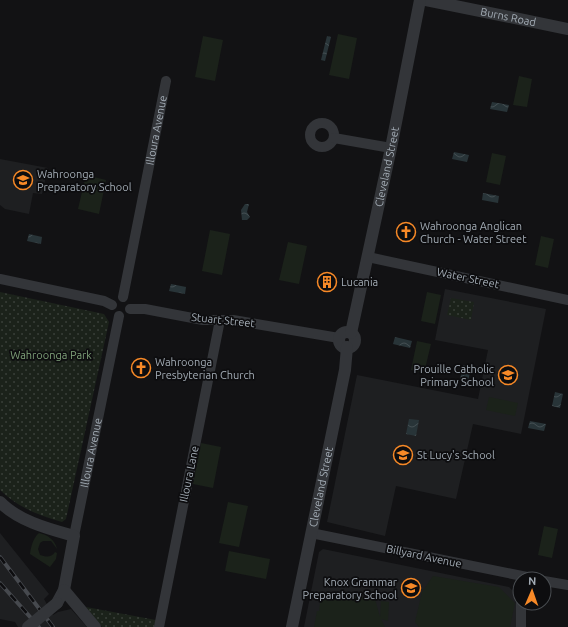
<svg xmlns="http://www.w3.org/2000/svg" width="568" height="627" font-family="Ubuntu,sans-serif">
	<defs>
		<pattern id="park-dots" width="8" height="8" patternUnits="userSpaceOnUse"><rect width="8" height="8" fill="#1b221a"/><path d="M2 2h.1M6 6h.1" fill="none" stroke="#393f39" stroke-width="1.8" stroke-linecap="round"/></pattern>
		<pattern id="water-waves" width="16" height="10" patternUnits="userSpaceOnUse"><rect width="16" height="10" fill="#283438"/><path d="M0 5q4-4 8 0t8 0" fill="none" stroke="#444f53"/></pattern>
	</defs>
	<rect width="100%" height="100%" fill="#121214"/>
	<!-- built -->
	<path fill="#1e1f21" d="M0 159 48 168 42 194 33 193 29 214 5 209 0 205Z
		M445 289 546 309 521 434 473 424 456 499 396 486 385 536 327 522 357 375 478 399 488 350 435 340Z
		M0 533 49 594 44 599 53 615 58 612 71 609 87 627H18L15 622 0 619Z
		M323 549 509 587 512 590 514 594 518 613 517 627H304L319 552Z"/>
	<!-- green -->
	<path fill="#1b221a" d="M338 34 357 38 349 79 329 75Z
		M203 36 223 40 215 81 195 77Z
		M519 76 532 79 527 107 513 105Z
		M492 153 506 156 500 185 486 182Z
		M86 175 106 180 99 214 78 209Z
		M210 230 230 234 222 275 202 271Z
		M541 236 554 239 548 268 535 265Z
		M288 242 307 246 299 284 279 280Z
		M427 292 441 295 435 324 421 321Z
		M417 341 431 344 424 373 411 370Z
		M489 397 518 403 515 416 486 410Z
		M201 443 221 447 213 488 193 484Z
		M228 502 248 506 239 547 219 543Z
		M544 526 558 529 552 558 538 555Z
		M39 533C48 535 55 540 57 549L51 541H43L40 543 38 549 40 555C46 557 51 558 55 552L57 553 56 559 50 567 30 554C31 547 33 538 39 533Z
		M229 551 270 559 266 579 225 571Z
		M433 576 499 587 515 603 510 627H419L415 622 422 592Z
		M337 594 375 599 380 617 381 601 389 602 388 621 381 619 385 627H314L317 611H319L321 595 336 597Z"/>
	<!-- park -->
	<path fill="url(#park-dots)" d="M0 292 104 314 109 322 66 519 62 522C38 515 19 508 0 490Z
		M451 298 474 302 471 320 447 315Z
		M86 607 156 620 154 627H102Z"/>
	<!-- water -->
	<path fill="url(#water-waves)" d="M327 36 331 37 325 61 321 60Z
		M492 102 509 105 507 112 490 109Z
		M454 152 469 155 467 162 452 159Z
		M483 193 499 196 498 203 482 200Z
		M245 204H249L247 212 250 217 247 220H242L241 210Z
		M29 234 42 237 41 244 27 241Z
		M171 284 186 287 185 294 169 291Z
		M395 337 412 341 410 348 393 344Z
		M463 365 471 367 468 382 460 380Z
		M555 392 563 394 560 408 552 406Z
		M409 419 419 420 416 436 406 434Z
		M530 421 546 424 544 431 528 428Z"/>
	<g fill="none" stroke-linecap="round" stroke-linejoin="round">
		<!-- minor -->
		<g stroke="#333539" stroke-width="10">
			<circle cx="322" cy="135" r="12"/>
			<path d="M334 138 391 148"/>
			<path d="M368 257 568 300"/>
			<path d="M0 279 104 301 112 305"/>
			<path id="s1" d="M123 297 166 81"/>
			<path d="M130 309H145L203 320H233L339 338"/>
			<path d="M311 533 537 579"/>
			<path id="s2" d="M74 536 119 316"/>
			<path d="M544 581 568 585"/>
			<path d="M521 603V627"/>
			<path d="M159 627 220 320"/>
		</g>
		<!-- tertiary -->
		<g stroke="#333539" stroke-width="12">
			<path id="s3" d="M426 0 568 29"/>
			<circle cx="347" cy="340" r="8"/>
			<path id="s4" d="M351 333 391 148 420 0"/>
			<path d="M0 502C18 521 49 529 74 536L64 590 57 603"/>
			<path d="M64 590 95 627"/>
			<path id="s5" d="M292 627 345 370 347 347"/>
		</g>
		<!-- rail casing -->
		<g stroke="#46494e" stroke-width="4">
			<path id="rail" d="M0 557 53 627
				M0 583 39 627"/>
		</g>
		<!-- rail -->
		<use href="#rail" stroke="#0d0d0f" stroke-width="2.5" stroke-dasharray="8" stroke-linecap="butt"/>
		<!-- tertiary-bridge -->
		<path stroke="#333539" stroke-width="12" d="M28 627 57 603"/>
	</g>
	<!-- icons -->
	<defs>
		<g id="school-ring" transform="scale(1)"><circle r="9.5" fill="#0d0d0f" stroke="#f78927" stroke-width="1.5"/><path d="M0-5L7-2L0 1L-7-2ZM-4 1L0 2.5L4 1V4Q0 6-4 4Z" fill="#f78927"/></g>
		<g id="church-ring" transform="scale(1)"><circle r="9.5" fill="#0d0d0f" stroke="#f78927" stroke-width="1.5"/><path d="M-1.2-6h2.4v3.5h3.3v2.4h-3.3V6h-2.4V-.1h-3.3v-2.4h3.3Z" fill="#f78927"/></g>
		<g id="building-ring" transform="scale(1)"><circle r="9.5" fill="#0d0d0f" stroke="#f78927" stroke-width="1.5"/><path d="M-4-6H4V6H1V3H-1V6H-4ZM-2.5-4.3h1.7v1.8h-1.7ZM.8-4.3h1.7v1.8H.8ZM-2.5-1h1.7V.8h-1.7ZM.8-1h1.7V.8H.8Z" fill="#f78927"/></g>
	</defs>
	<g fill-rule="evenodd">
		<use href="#school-ring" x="23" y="180"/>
		<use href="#church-ring" x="406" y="232"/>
		<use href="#building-ring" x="327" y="282"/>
		<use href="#church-ring" x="141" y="368"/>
		<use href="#school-ring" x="508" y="375"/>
		<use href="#school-ring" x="403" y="455"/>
		<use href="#school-ring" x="411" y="588"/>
	</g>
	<g text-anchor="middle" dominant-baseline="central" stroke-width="3.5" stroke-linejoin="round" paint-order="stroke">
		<!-- street labels -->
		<g font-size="11" fill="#a3acb5" stroke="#0d0d0f">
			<text stroke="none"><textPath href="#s3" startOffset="84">Burns Road</textPath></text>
			<text stroke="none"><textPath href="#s1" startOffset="170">Illoura Avenue</textPath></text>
			<text stroke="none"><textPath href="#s4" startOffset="170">Cleveland Street</textPath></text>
			<text transform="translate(468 278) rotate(12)">Water Street</text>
			<text transform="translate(223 320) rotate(6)">Stuart Street</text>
			<text stroke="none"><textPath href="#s2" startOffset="85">Illoura Avenue</textPath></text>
			<text transform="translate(189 474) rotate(-78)">Illoura Lane</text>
			<text stroke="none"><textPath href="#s5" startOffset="143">Cleveland Street</textPath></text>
			<text transform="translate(424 556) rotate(12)">Billyard Avenue</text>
		</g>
		<!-- poi labels -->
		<g font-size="11" fill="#a3acb5" stroke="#0d0d0f" text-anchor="start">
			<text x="37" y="174">Wahroonga<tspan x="37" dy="13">Preparatory School</tspan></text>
			<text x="420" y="226">Wahroonga Anglican<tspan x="420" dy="13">Church - Water Street</tspan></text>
			<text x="341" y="282">Lucania</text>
			<text x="155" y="362">Wahroonga<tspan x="155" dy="13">Presbyterian Church</tspan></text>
			<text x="494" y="369" text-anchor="end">Prouille Catholic<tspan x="494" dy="13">Primary School</tspan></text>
			<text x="417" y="455">St Lucy's School</text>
			<text x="397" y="582" text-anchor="end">Knox Grammar<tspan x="397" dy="13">Preparatory School</tspan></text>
		</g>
		<!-- park labels -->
		<g font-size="11" fill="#7fa179" stroke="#0d0d0f">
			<text x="51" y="355">Wahroonga Park</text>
		</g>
	</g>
	<!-- north arrow -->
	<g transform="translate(532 591) rotate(2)"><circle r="19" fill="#0d0d0f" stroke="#494d51"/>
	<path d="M0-3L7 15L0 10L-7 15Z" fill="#f78927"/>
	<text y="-6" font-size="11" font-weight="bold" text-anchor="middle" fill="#a3acb5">N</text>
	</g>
</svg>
